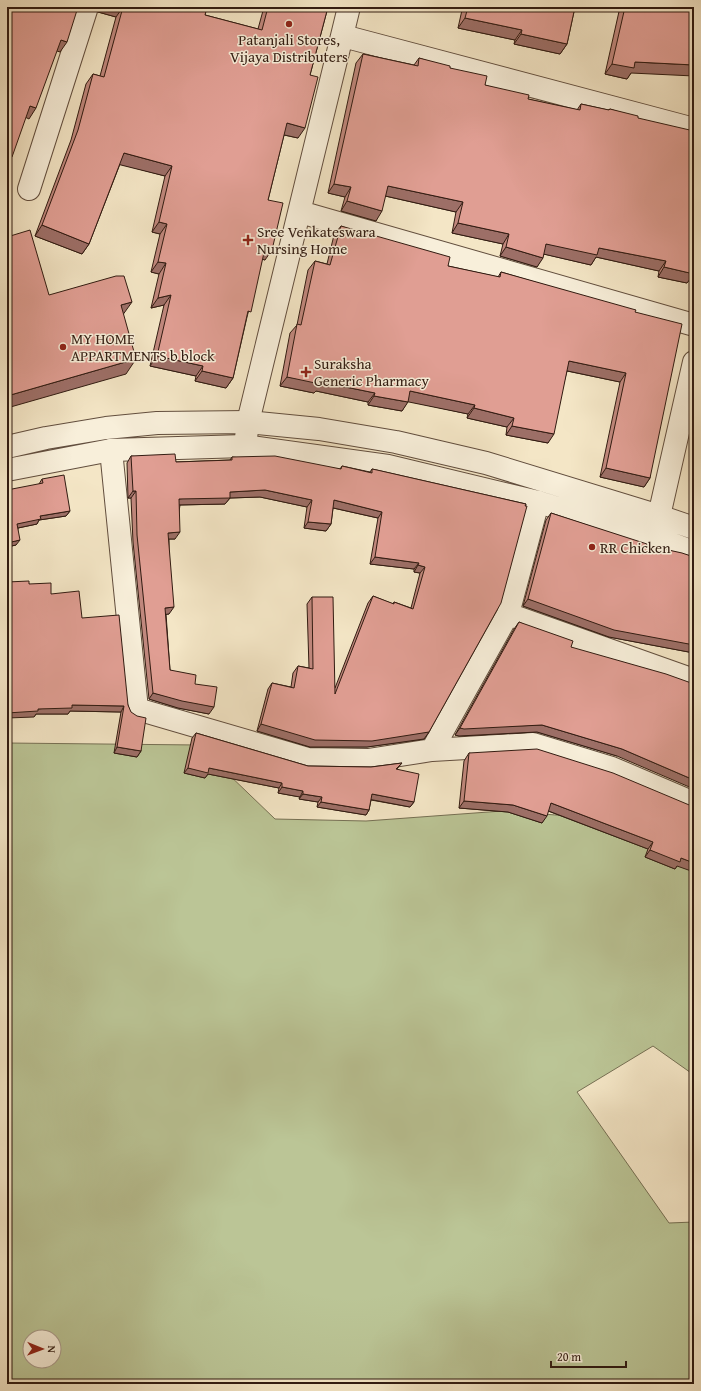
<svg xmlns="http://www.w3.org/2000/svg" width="701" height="1391" font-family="'Gentium Book Plus',serif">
	<rect width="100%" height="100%" fill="#f4e6c6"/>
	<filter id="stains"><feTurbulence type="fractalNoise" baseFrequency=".005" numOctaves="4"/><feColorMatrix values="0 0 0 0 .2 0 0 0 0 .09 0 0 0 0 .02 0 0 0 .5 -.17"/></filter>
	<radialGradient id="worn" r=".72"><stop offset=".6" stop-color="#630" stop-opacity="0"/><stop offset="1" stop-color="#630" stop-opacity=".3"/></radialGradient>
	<!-- green -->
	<path fill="#bbc596" stroke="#767054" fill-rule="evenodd" d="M7 743 198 745 275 819 366 821 502 811 650 822 694 842V1075L653 1046 577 1092 669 1223 694 1222V1384H7ZM30 1337H54V1361H30Z"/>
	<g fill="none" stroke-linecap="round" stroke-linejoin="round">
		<!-- minor casing -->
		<g stroke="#624e3e" stroke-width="24">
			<path id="minor" d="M343 36 694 129
				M29 189 87 7
				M300 212 694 325
				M245 446 248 422 349 7
				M111 450 137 709 308 759 368 760 432 750 533 744 612 768 694 803
				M659 516 694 362
				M508 614 694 680
				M432 750 508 614 538 502"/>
		</g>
		<!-- tertiary casing -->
		<g stroke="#624e3e" stroke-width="24">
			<path id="tertiary" d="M7 447 46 438 106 428 157 423 248 422 319 429 396 442 486 463 656 515 694 528
				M7 470 111 450 245 446 388 466 538 502 654 537 694 552"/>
		</g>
		<!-- minor -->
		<use href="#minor" stroke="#f8efda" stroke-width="22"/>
		<!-- tertiary -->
		<use href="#tertiary" stroke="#f8efda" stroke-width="22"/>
	</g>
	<!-- wall -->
	<path fill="#c1887e" stroke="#311b11" d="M99 7H207L205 15 258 29 264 7H328L310 75 298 138 284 135 268 200 265 260 262 259 247 317 233 378 226 388 195 381 196 376 150 366 164 305 151 308 159 274 151 272 160 234 152 232 165 176 120 164 89 244 82 254 35 236 71 140 86 84 93 74 100 76 116 17 98 12Z
		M453 7H575L567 44 560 54 514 44 515 40 458 28 462 10Z
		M620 7H694L631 73 627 79 605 74Z
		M363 54 414 65 419 58 450 68 485 85 528 99 577 110 581 104 608 110 610 109 638 118 694 274 687 283 658 277 659 271 596 257 591 265 544 254 537 267 500 256 503 244 452 233 456 212 385 196 376 221 341 211 345 197 328 193 356 63Z
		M341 226 448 266 498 277 501 272 635 312 650 478 644 487 600 477 620 382 567 371 548 443 506 435 507 427 467 418 468 414 408 401 402 411 368 405V402L316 391 314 393 280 386 290 333 297 325 308 270 315 261 327 264 334 235Z
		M131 456 176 462 230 460 232 457 340 469 342 466 370 472 372 469 526 504 429 732 424 739 367 747H310L257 731 268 689 272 683 291 687 293 673 298 666 309 668 307 604 312 597 335 688 368 603 373 596 393 604 394 602 411 608 420 573 414 572V569L370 564 378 518 333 508 331 524 326 531 304 528 307 507 260 497 230 498 225 504 180 505 175 539H169V614H166L170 670 195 684 209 714 178 708 149 699 133 542 131 498H128L127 463Z
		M42 479 70 511 66 516 39 520 37 524 18 528 16 545 7 547 39 484Z
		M551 513 646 545 694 557V653L609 637 523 606 546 520Z
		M29 584 51 594 82 618 128 705 141 751 137 757 114 753 121 712 70 711 68 714H36L34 717Z
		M519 622 571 647 617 756 537 732 459 736 455 735 514 629Z
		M196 733 308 766 371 767 402 763 397 769 414 802 410 807 371 800 369 810 366 815 317 807 318 802 299 799 300 797 278 793 279 788 208 774 205 778 184 773 192 738Z
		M469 753 694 807 677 866 675 869 645 857 648 849 548 811 542 823 508 812 459 808 464 761Z"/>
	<!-- shaded-wall -->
	<path fill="#9d6f67" stroke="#311b11" d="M102 7H123L116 17 98 12Z
		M453 7H464L462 10Z
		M465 18 522 30 515 40 458 28Z
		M521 34 567 44 560 54 514 44Z
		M61 40 67 42 60 52 54 50Z
		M635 62 694 65V76L631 73 627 79 605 74 612 64Z
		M30 106 36 108 29 119 23 116Z
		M287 123 305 128 298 138 280 134Z
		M124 153 172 166 165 176 117 164Z
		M334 184 351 187 345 197 328 193Z
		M388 186 463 202 456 212 381 195Z
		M347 201 382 211 376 221 341 211Z
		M159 222 167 224 160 234 152 232Z
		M458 223 509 234 503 244 452 233Z
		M42 225 89 244 82 254 35 236Z
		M546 244 599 248 666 261 659 271 596 257 591 265 539 253Z
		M506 247 543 258 537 267 500 256Z
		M265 248 272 250 265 260 258 258Z
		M158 262 166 263 159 274 151 272Z
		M664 267 694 274 687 283 658 277Z
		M171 295 164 305 151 308 158 298Z
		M132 302 122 316 121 305Z
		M157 356 203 366 196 376 150 366Z
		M136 359 126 374 7 408V396Z
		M569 361 626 373 620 382 563 370Z
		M202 371 233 378 226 388 195 381Z
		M287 377 321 382 375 393 368 402 316 391 314 393 280 386Z
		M410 391 475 405 468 414 404 401Z
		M374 396 408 402 402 411 368 405Z
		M474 408 514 418 507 427 467 418Z
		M512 426 554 434 548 443 506 435Z
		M606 468 650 478 644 487 600 477Z
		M265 490 312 500 307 507 260 497 230 498 225 504 175 505 179 499 230 492Z
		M133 491H136L131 498H128Z
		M334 500 382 512 378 518 329 507Z
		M70 511 66 516 39 520 37 524 13 529 17 524 40 516Z
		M308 522 331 524 326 531 304 528Z
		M180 532 175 539H164L168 533Z
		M20 540 16 545 7 547V543Z
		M375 557 419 563 414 569 370 564Z
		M418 565 425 567 420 573 414 572Z
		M528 599 694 645V653L609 637 523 606Z
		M174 607 169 614 160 615 165 608Z
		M153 693 214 707 209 714 178 708 149 699Z
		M72 705 124 706 121 712 70 711 68 714H36L34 717 7 718V713L38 709Z
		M261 724 429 732 424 739 367 747H310L257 731Z
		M542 725 622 749 694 780V789L617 756 537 732 459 736 455 735 460 728Z
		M117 747 141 751 137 757 114 753Z
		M188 768H209L282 783 279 788 208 774 205 778 184 773Z
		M282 787 303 791 300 797 278 793Z
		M303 794 322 797 318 802 299 799Z
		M372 794 414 802 410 807 368 799Z
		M464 801 513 805 547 816 542 823 508 812 459 808Z
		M321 802 369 810 366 815 317 807Z
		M551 803 653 842 648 849 546 810Z
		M650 850 681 858 694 863V872L677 866 675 869 645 857Z"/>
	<!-- building -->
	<path fill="#e09e93" stroke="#311b11" d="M7 7H78L67 42 61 40 36 108 30 106 12 157H11L7 168Z
		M123 7H207L205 15 262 30 268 7H328L310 75 318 77 305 128 287 123 268 200 283 203 272 250 265 248 251 312 248 311 233 378 202 371 203 366 157 356 171 295 158 298 166 263 158 262 167 224 159 222 172 166 124 153 89 244 42 225 78 130 93 74 104 77Z
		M468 7H575L567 44 521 34 522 30 465 18Z
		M625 7H694V65L635 62 634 68 612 64Z
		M363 54 418 66 419 58 450 66V68L487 76 485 85 529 95 528 99 580 110 581 104 609 110 610 109 638 116V118L694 131V274L664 267 666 261 599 248 597 255 546 244 543 258 506 247 509 234 458 223 463 202 388 186 382 211 347 201 351 187 334 184Z
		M341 226 450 257 448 266 500 277 501 272 636 310 635 312 682 324 650 478 606 468 626 373 569 361 554 434 512 426 514 418 474 408 475 405 410 391 408 402 374 396 375 393 321 382 320 384 287 377 297 324 301 325 315 261 330 265Z
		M30 230 49 295 116 276H124L132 302 121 305 136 359 7 396V237Z
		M175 454 176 462 232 460V457L275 456 341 469 342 466 372 473V469L377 470 526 504 525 506H527L501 603 429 732 372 741 315 740 261 724 272 683 294 688 298 666 313 669 312 597H333L335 694 373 596 394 604V602L413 609 425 567 418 565 419 563 375 557 382 512 334 500 331 524 308 522 312 500 265 490 230 492V498L179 499 180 532 168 533 174 607 165 608 170 670 196 675 195 684 217 687 214 707 182 701 153 693 137 535 136 491H133L131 456Z
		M64 475 70 511 40 516 41 519 17 524 20 540 7 543V490L43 483 42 479Z
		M551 513 647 544 646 545 682 553 694 557V645L614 630 528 599Z
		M29 581V584L51 583V594L79 591 82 618 119 615 128 705 131 712 137 716 146 718 141 751 117 747 124 706 72 705V708L38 709V711L7 713V582Z
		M519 622 573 641 571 647 666 674 694 684V780L622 749 542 725 464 729 460 728Z
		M196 733 308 766 371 767 402 763 396 769 419 774 414 802 372 794 369 810 321 802 322 797 303 794V791L282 787V783L209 768 208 773 188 768Z
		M537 749 613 773 694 807V863L681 858 680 862 650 850 653 842 551 803 547 816 513 805 464 801 469 753Z"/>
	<!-- markers -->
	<g fill="#8f2418" stroke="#f8efda" stroke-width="1.5">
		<circle cx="289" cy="24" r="4"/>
		<path d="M246 234h4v4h4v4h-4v4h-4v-4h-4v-4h4z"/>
		<circle cx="63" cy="347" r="4"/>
		<path d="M304 366h4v4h4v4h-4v4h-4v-4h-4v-4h4z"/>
		<circle cx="592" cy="547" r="4"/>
	</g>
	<g text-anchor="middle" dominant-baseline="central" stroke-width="3" stroke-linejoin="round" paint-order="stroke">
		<!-- poi labels -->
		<g font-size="15" fill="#311b11" stroke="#f8efda" text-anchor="start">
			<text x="289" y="39" text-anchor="middle">Patanjali Stores,<tspan x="289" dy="17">Vijaya Distributers</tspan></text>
			<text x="257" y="231">Sree Venkateswara<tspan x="257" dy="17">Nursing Home</tspan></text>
			<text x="71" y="338">MY HOME<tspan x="71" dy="17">APPARTMENTS b block</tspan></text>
			<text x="314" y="363">Suraksha<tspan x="314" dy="17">Generic Pharmacy</tspan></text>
			<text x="600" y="547">RR Chicken</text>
		</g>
	</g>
	<!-- margin -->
	<rect width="701" height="1391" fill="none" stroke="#f4e6c6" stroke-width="24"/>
	<rect x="8" y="8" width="685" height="1375" fill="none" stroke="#311b11" stroke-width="2"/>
	<rect x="12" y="12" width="677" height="1367" fill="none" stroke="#311b11"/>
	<!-- north arrow -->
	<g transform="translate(42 1349) rotate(91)"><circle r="19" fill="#f8efda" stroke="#a89a8a"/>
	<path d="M0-3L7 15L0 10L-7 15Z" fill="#8f2418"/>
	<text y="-6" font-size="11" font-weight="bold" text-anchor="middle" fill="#311b11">N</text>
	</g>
	<!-- scale -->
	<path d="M551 1361v6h75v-6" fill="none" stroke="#311b11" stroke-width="2"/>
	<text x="557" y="1361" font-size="12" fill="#311b11" stroke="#f8efda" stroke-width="3" paint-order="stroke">20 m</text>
	<rect width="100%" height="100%" filter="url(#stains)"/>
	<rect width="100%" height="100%" fill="url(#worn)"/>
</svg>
